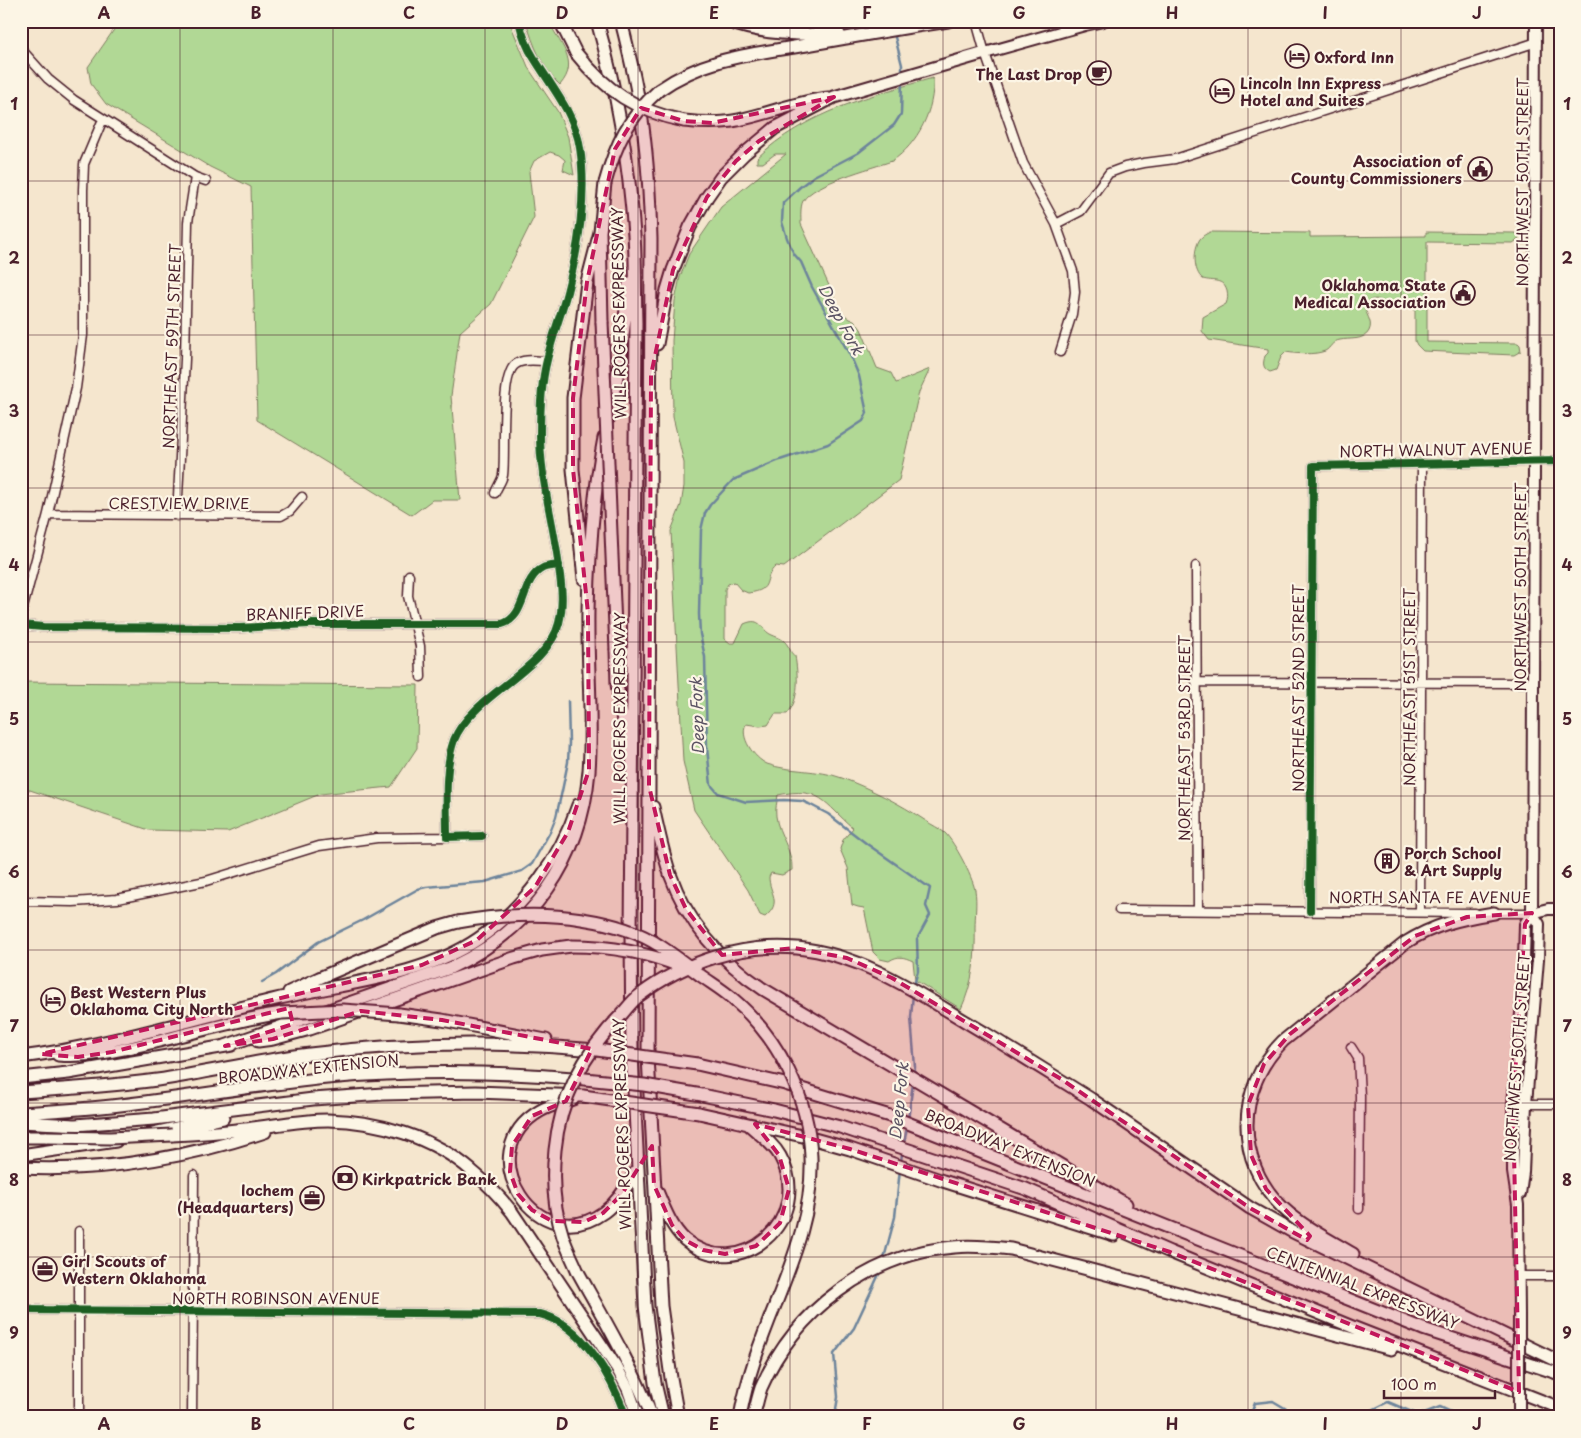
<svg xmlns="http://www.w3.org/2000/svg" width="1581" height="1438" font-family="'Playpen Sans',sans-serif">
	<rect width="100%" height="100%" fill="#f5e6ce"/>
	<filter id="ink" filterUnits="userSpaceOnUse"><feTurbulence type="fractalNoise" baseFrequency=".02" numOctaves="2"/><feDisplacementMap in="SourceGraphic" scale="10" xChannelSelector="R" yChannelSelector="G"/><feConvolveMatrix kernelMatrix="1 2 1 2 8 2 1 2 1" color-interpolation-filters="sRGB"/></filter>
	<g filter="url(#ink)">
		<!-- green -->
		<path fill="#b1d895" stroke="#7e7c60" d="M120 21H509L529 69 558 112 568 137 574 175 563 170 565 160 559 155 550 152 534 161 529 172 534 217 491 304 460 332 451 396 460 500H432L412 515 257 420 251 187 210 167 106 104 91 84 88 67Z
			M526 21H549C558 43 581 61 560 85 542 69 533 44 526 21Z
			M933 78C935 109 918 144 892 161 872 168 813 183 803 201 800 207 801 217 801 224L841 312 850 319 854 320 861 329 877 368 891 373 896 383 930 369 919 392 899 480 784 567 776 566C761 579 775 590 748 593L741 590 734 582 728 584 725 589V639L730 643H735L744 624C762 616 760 630 772 635 779 638 784 639 788 646 791 650 790 653 795 656 798 674 800 700 787 714H775L768 725 760 726 746 724C739 737 754 758 767 764 789 772 818 769 842 778 871 789 899 803 926 821 932 825 939 828 945 833 955 843 972 876 975 890 977 902 975 916 975 928 976 957 973 983 961 1009L915 980 913 961C904 957 898 955 889 961L880 959 873 952 864 908 858 907 852 905 848 868 840 849 843 840 853 828C824 803 821 786 778 795 777 802 775 809 776 816 778 835 793 850 792 870L782 875 771 873 769 877C769 893 783 902 765 917L760 915 748 890 694 810 683 761 671 531 681 505 684 486V463L673 417 672 341 675 301 680 277 689 254 721 207 786 154H775L763 163H757V158C804 113 871 95 933 78Z
			M1210 232 1310 233V237L1426 236V232L1515 233 1519 236V239L1513 243 1427 242V342L1518 343 1520 345 1521 351 1514 355 1423 351 1417 345 1415 341V308L1409 306 1398 307 1376 299 1371 300 1365 305C1364 314 1374 321 1369 331 1364 341 1349 338 1340 340 1332 341 1331 348 1325 351 1315 355 1296 354 1286 352L1281 357 1276 370 1270 372C1262 368 1263 363 1265 356L1268 353V349L1209 340 1202 331 1203 317 1226 304C1228 299 1228 296 1227 291 1223 278 1213 282 1203 279 1193 272 1193 249 1200 239 1202 236 1206 234 1210 232Z
			M21 682 418 685 417 748 391 787 320 794 228 832 149 830 21 787Z"/>
		<g fill="none" stroke-linecap="round" stroke-linejoin="round">
			<!-- stream -->
			<path stroke="#6d849b" stroke-width="2.5" d="M894 33 902 65V74
				M902 80 901 114 894 125 858 153 814 176 800 187 783 203 782 222 787 238 794 254 801 262 812 287 851 357 859 376 867 413 863 421 828 444 777 461 733 480 710 505 705 513 701 530 699 614 700 634 705 657 707 748 711 785 718 793 746 802 784 800 802 801 809 804 828 814 867 844 930 888 926 906 930 915 917 939 918 971 914 985
				M262 982 276 974 318 942 363 920 418 889 426 887 485 882 522 871 532 864 550 832 556 817 562 791 568 762 569 743 568 701
				M913 993 911 1018 915 1067 914 1075
				M908 1120 913 1083
				M904 1144 907 1127
				M901 1164 902 1152
				M883 1262 895 1217 900 1169
				M839 1417 836 1409 838 1397 834 1354 854 1328 880 1272
				M1254 1417 1251 1414 1255 1403 1273 1401 1300 1417
				M1358 1417 1388 1402 1419 1415 1440 1407 1453 1413"/>
			<!-- minor casing -->
			<g stroke="#4a1f2b" stroke-width="11">
				<path id="minor" d="M976 21 985 53 1023 163 1056 224 1073 271 1075 292 1072 314 1060 352
					M21 49 48 79 74 100 195 177 206 181
					M1056 224 1081 211 1109 173 1125 167 1144 163 1175 159 1537 42
					M495 493C497 487 502 481 503 475 506 455 499 374 516 364 524 358 537 361 546 361
					M48 514 281 516 290 511 302 497
					M177 516 185 359 188 222 195 177
					M1196 566 1198 910
					M409 575 408 596 420 646 421 677
					M21 615 48 514 76 388 83 335V190L84 164 103 119
					M21 625 43 627 240 628 309 624H502C528 616 520 579 543 568 547 566 554 566 559 565
					M1196 682 1533 683
					M482 836 447 837C447 807 444 768 454 740 471 696 548 669 559 623 565 599 560 577 557 553 551 514 540 474 540 435 540 410 541 383 547 360 552 337 561 315 567 292 579 248 587 193 580 148 575 114 551 86 534 58 527 47 522 34 519 21
					M21 901 73 902 117 899 206 881 319 846 377 838 447 837
					M1119 910 1475 913
					M1310 911 1313 466 1560 461
					M1420 912 1422 463
					M1491 913H1532
					M1351 1047 1358 1058 1360 1096 1359 1209
					M1513 1104H1560
					M1519 1276H1560
					M21 1310 540 1314C583 1324 612 1378 626 1417
					M79 1417V1231
					M192 1417 194 1175"/>
			</g>
			<!-- major casing -->
			<g stroke="#4a1f2b" stroke-width="14">
				<path id="major" d="M985 53 1085 25 1103 21
					M1532 913 1548 909H1560
					M1520 1194 1523 1172 1526 1104 1538 960 1539 924 1532 913
					M1519 1314 1518 1205 1513 1172V1104L1523 991 1525 924 1532 913 1536 21"/>
			</g>
			<!-- highway casing -->
			<g stroke="#4a1f2b" stroke-width="15">
				<path id="highway" d="M560 21 576 53
					M597 21C617 91 629 163 634 235 636 264 635 294 636 323L631 935 632 1051 645 1306 655 1383 663 1417
					M621 21C630 56 638 91 643 127 648 164 650 202 651 239L648 1056 661 1306 671 1378 678 1417
					M727 21C761 35 802 35 839 34
					M659 90C708 56 755 54 812 44 857 36 902 28 948 21
					M684 121C702 123 720 124 738 120 769 114 797 101 829 98
					M602 322 600 232 605 183
					M657 344 667 290 673 270 690 227 707 197 721 177 744 154 775 128 834 97 985 53
					M609 418 620 361 629 283
					M584 579 573 469V398L587 282 600 232
					M616 650 617 684 628 753
					M653 807C658 830 663 853 670 874 687 922 721 961 763 989L1126 1204
					M289 992 319 978 437 928 458 922
					M399 1014 442 1020 546 1040
					M985 1033 1091 1099 1250 1208 1291 1231 1560 1362
					M258 1041 273 1039 310 1029 514 958 542 950 571 946
					M225 1046 450 968C533 929 581 862 589 771 593 718 587 664 588 611 589 553 593 495 604 438
					M58 1055C94 1058 128 1048 163 1040 203 1030 242 1019 282 1013
					M21 1057C107 1046 192 1019 276 999 341 983 421 978 478 939 525 907 560 859 578 805
					M697 1064 785 1084 893 1117 1423 1329 1560 1374
					M21 1078 68 1073 232 1045
					M21 1092C67 1089 112 1086 157 1080 208 1073 258 1060 310 1054 405 1042 501 1041 597 1050
					M702 1095 774 1110 840 1127 1026 1189 1170 1252 1355 1328 1560 1408
					M573 1099C562 1103 550 1105 540 1111 467 1153 539 1260 604 1212 619 1201 627 1185 637 1170
					M21 1113C54 1111 87 1109 120 1105 189 1097 257 1085 327 1078 412 1070 499 1071 585 1079
					M699 1113 807 1137 850 1149 943 1181 1114 1235
					M21 1122 75 1125 154 1119 313 1099 383 1094 476 1092 583 1096
					M149 1134 223 1118
					M172 1135C196 1134 221 1132 245 1129 272 1126 300 1120 328 1120 379 1121 433 1137 472 1171 487 1183 500 1197 512 1212L617 1368 628 1389 638 1417
					M21 1137H47
					M21 1155 116 1141
					M21 1168C105 1172 186 1158 265 1132
					M657 1191C664 1208 671 1227 685 1240 740 1285 815 1219 780 1156 773 1143 759 1134 748 1124
					M1353 1254C1330 1240 1303 1227 1283 1208 1234 1161 1236 1088 1283 1041L1405 943C1433 925 1462 918 1494 913
					M578 1272C604 1319 632 1366 652 1417
					M740 1417C747 1377 761 1340 776 1303
					M753 1417C756 1407 758 1397 761 1388 795 1310 870 1254 954 1247 973 1245 992 1247 1011 1249L1391 1349"/>
			</g>
			<!-- minor -->
			<use href="#minor" stroke="#fcf5e5" stroke-width="8"/>
			<!-- major -->
			<use href="#major" stroke="#fcf5e5" stroke-width="10"/>
			<!-- highway -->
			<use href="#highway" stroke="#fcf5e5" stroke-width="11"/>
			<!-- major-bridge casing -->
			<g stroke="#4a1f2b" stroke-width="14" stroke-linecap="butt">
				<path id="major-bridge" d="M1519 1417V1314"/>
			</g>
			<!-- highway-bridge casing -->
			<g stroke="#4a1f2b" stroke-width="15" stroke-linecap="butt">
				<path id="highway-bridge" d="M576 53C606 91 636 111 684 121
					M605 183C616 143 628 118 659 90
					M602 322 616 650
					M458 922C499 915 540 912 582 919 608 923 638 931 660 946 674 955 687 965 700 975 711 983 723 990 733 999 779 1038 809 1098 811 1157 813 1209 795 1255 776 1303
					M571 946C610 946 646 952 682 967
					M282 1013 343 1010 399 1014
					M597 1050 697 1064
					M585 1079 644 1085 702 1095
					M583 1096 699 1113
					M47 1137 110 1138 172 1135
					M578 1272C573 1260 567 1249 563 1237 554 1210 552 1178 555 1150 560 1097 585 1052 622 1014 628 1007 633 1000 640 995 684 962 742 943 797 948 867 955 925 998 985 1033"/>
			</g>
			<!-- major-bridge -->
			<use href="#major-bridge" stroke="#fcf5e5" stroke-width="10"/>
			<!-- highway-bridge -->
			<use href="#highway-bridge" stroke="#fcf5e5" stroke-width="11"/>
			<!-- cycleway casing -->
			<g stroke="#fcf5e5" stroke-width="11">
				<path id="cycleway" d="M21 625 43 627 240 628 309 624H502C528 616 520 579 543 568 547 566 554 566 559 565
					M482 836 447 837C447 807 444 768 454 740 471 696 548 669 559 623 565 599 560 577 557 553 551 514 540 474 540 435 540 410 541 383 547 360 552 337 561 315 567 292 579 248 587 193 580 148 575 114 551 86 534 58 527 47 522 34 519 21
					M1310 911 1313 466 1560 461
					M21 1310 540 1314C583 1324 612 1378 626 1417"/>
			</g>
			<!-- cycleway -->
			<use href="#cycleway" stroke="#1b5e20" stroke-width="8"/>
		</g>
	</g>
	<!-- marked area -->
	<path fill="#c2185b" fill-opacity="0.2" stroke="#c2185b" stroke-width="4" stroke-dasharray="10 6" stroke-linejoin="round" d="M834 97 759 141 736 161 707 197 673 270 651 375 649 786 670 875 686 909 722 955 795 948 847 958 892 978 1061 1079 1250 1208 1307 1240 1310 1236 1266 1189 1251 1155 1248 1105 1264 1064 1290 1034 1415 936 1467 917 1532 913 1525 924 1513 1104 1519 1392 1170 1252 850 1149 755 1124 779 1155 789 1189 780 1223 756 1246 725 1254 703 1250 685 1240 672 1225 654 1185 652 1146 622 1194 603 1213 584 1222 552 1221 532 1210 518 1194 510 1172 512 1146 532 1116 566 1101 592 1049 442 1020 361 1011 273 1039 225 1046 293 1024 289 1008 112 1052 78 1057 41 1054 422 965 477 940 535 887 568 832 589 770 588 613 573 469V398L587 282 615 149 641 108 684 121 712 123Z"/>
	<!-- grid -->
	<path fill="none" stroke="#4a1f2b" stroke-width="1" stroke-opacity="0.55" d="M180 21V1417M333 21V1417M485 21V1417M638 21V1417M790 21V1417M943 21V1417M1096 21V1417M1248 21V1417M1401 21V1417M21 181H1560M21 335H1560M21 488H1560M21 642H1560M21 796H1560M21 950H1560M21 1103H1560M21 1257H1560"/>
	<!-- icons -->
	<defs>
		<g id="hotel-ring" transform="scale(1.25)"><circle r="9.5" fill="#fcf5e5" stroke="#4a1f2b" stroke-width="1.5"/><path d="M-6-4.5h1.5V1H6V5H4.5V3h-9V5H-6ZM-4 0a1.8 1.8 0 1 1 3.6 0ZM.5 0V-2.5h3Q6-2.5 6 0Z" fill="#4a1f2b"/></g>
		<g id="cafe-ring" transform="scale(1.25)"><circle r="9.5" fill="#fcf5e5" stroke="#4a1f2b" stroke-width="1.5"/><path d="M-5.5-4.5H6V0H3Q3 3.5 0 3.5H-2.5Q-5.5 3.5-5.5 0ZM3-3.2v2h1.7v-2ZM-6 4.5H4V6H-6Z" fill="#4a1f2b"/></g>
		<g id="civic-ring" transform="scale(1.25)"><circle r="9.5" fill="#fcf5e5" stroke="#4a1f2b" stroke-width="1.5"/><path d="M-.6-6.5H3V-4.5H.6V-3L4-1V1h2V6H-6V1h2V-1L-.6-3ZM-1.2 2.5V6h2.4V2.5Z" fill="#4a1f2b"/></g>
		<g id="building-ring" transform="scale(1.25)"><circle r="9.5" fill="#fcf5e5" stroke="#4a1f2b" stroke-width="1.5"/><path d="M-4-6H4V6H1V3H-1V6H-4ZM-2.5-4.3h1.7v1.8h-1.7ZM.8-4.3h1.7v1.8H.8ZM-2.5-1h1.7V.8h-1.7ZM.8-1h1.7V.8H.8Z" fill="#4a1f2b"/></g>
		<g id="bank-ring" transform="scale(1.25)"><circle r="9.5" fill="#fcf5e5" stroke="#4a1f2b" stroke-width="1.5"/><path d="M-6-4H6V4H-6ZM0-2.3a2.3 2.3 0 1 0 0 4.6a2.3 2.3 0 1 0 0-4.6Z" fill="#4a1f2b"/></g>
		<g id="office-ring" transform="scale(1.25)"><circle r="9.5" fill="#fcf5e5" stroke="#4a1f2b" stroke-width="1.5"/><path d="M-6-3h4V-5.5h4V-3h4V5H-6ZM-1-4.5V-3h2v-1.5ZM-6 0V1H6V0Z" fill="#4a1f2b"/></g>
	</defs>
	<g fill-rule="evenodd">
		<use href="#hotel-ring" x="1297" y="56"/>
		<use href="#cafe-ring" x="1099" y="73"/>
		<use href="#hotel-ring" x="1222" y="91"/>
		<use href="#civic-ring" x="1480" y="169"/>
		<use href="#civic-ring" x="1463" y="293"/>
		<use href="#building-ring" x="1387" y="861"/>
		<use href="#hotel-ring" x="53" y="1000"/>
		<use href="#bank-ring" x="345" y="1178"/>
		<use href="#office-ring" x="312" y="1198"/>
		<use href="#office-ring" x="45" y="1269"/>
	</g>
	<g text-anchor="middle" dominant-baseline="central" stroke-width="4.5" stroke-linejoin="round" paint-order="stroke">
		<!-- poi labels -->
		<g font-size="15" font-weight="bold" fill="#4a1f2b" stroke="#fcf5e5" text-anchor="start">
			<text x="1314" y="56">Oxford Inn</text>
			<text x="1082" y="73" text-anchor="end">The Last Drop</text>
			<text x="1240" y="82">Lincoln Inn Express<tspan x="1240" dy="17">Hotel and Suites</tspan></text>
			<text x="1462" y="160" text-anchor="end">Association of<tspan x="1462" dy="17">County Commissioners</tspan></text>
			<text x="1446" y="284" text-anchor="end">Oklahoma State<tspan x="1446" dy="17">Medical Association</tspan></text>
			<text x="1404" y="852">Porch School<tspan x="1404" dy="17">&amp; Art Supply</tspan></text>
			<text x="70" y="991">Best Western Plus<tspan x="70" dy="17">Oklahoma City North</tspan></text>
			<text x="362" y="1178">Kirkpatrick Bank</text>
			<text x="294" y="1189" text-anchor="end">Iochem<tspan x="294" dy="17">(Headquarters)</tspan></text>
			<text x="62" y="1260">Girl Scouts of<tspan x="62" dy="17">Western Oklahoma</tspan></text>
		</g>
		<!-- street labels -->
		<g font-size="15" fill="#4a1f2b" stroke="#fcf5e5">
			<text transform="translate(1521 182) rotate(-90)">NORTHWEST 50TH STREET</text>
			<text transform="translate(618 313) rotate(-91)">WILL ROGERS EXPRESSWAY</text>
			<text transform="translate(171 346) rotate(-88)">NORTHEAST 59TH STREET</text>
			<text transform="translate(1436 449) rotate(-1)">NORTH WALNUT AVENUE</text>
			<text x="179" y="502">CRESTVIEW DRIVE</text>
			<text transform="translate(1519 587) rotate(-90)">NORTHWEST 50TH STREET</text>
			<text transform="translate(305 612) rotate(-2)">BRANIFF DRIVE</text>
			<text transform="translate(1408 687) rotate(-90)">NORTHEAST 51ST STREET</text>
			<text transform="translate(1297 688) rotate(-90)">NORTHEAST 52ND STREET</text>
			<text transform="translate(618 718) rotate(-90)">WILL ROGERS EXPRESSWAY</text>
			<text transform="translate(1183 738) rotate(-90)">NORTHEAST 53RD STREET</text>
			<text x="1430" y="896">NORTH SANTA FE AVENUE</text>
			<text transform="translate(1516 1057) rotate(-86)">NORTHWEST 50TH STREET</text>
			<text transform="translate(308 1068) rotate(-6)">BROADWAY EXTENSION</text>
			<text transform="translate(621 1124) rotate(-92)">WILL ROGERS EXPRESSWAY</text>
			<text transform="translate(1010 1147) rotate(22)">BROADWAY EXTENSION</text>
			<text transform="translate(1363 1287) rotate(21)">CENTENNIAL EXPRESSWAY</text>
			<text x="276" y="1297">NORTH ROBINSON AVENUE</text>
		</g>
		<!-- water labels -->
		<g font-size="16" font-style="italic" fill="#5b5263" stroke="#fcf5e5">
			<text transform="translate(842 319) rotate(62)">Deep Fork</text>
			<text transform="translate(696 716) rotate(-92)">Deep Fork</text>
			<text transform="translate(898 1101) rotate(-84)">Deep Fork</text>
		</g>
	</g>
	<!-- margin -->
	<rect width="1581" height="1438" fill="none" stroke="#fcf5e5" stroke-width="55"/>
	<!-- scale -->
	<path d="M1384 1390v8h111v-8" fill="none" stroke="#4a1f2b" stroke-width="2.5"/>
	<text x="1391" y="1390" font-size="15" fill="#4a1f2b" stroke="#fcf5e5" stroke-width="4" paint-order="stroke">100 m</text>
	<rect x="28" y="28" width="1526" height="1382" fill="none" stroke="#4a1f2b" stroke-width="2"/>
	<g font-size="16" text-anchor="middle" font-weight="bold" fill="#4a1f2b">
		<text x="104" y="19">A</text>
		<text x="256" y="19">B</text>
		<text x="409" y="19">C</text>
		<text x="562" y="19">D</text>
		<text x="714" y="19">E</text>
		<text x="867" y="19">F</text>
		<text x="1019" y="19">G</text>
		<text x="1172" y="19">H</text>
		<text x="1325" y="19">I</text>
		<text x="1477" y="19">J</text>
		<text x="14" y="110">1</text>
		<text x="1567" y="110">1</text>
		<text x="14" y="264">2</text>
		<text x="1567" y="264">2</text>
		<text x="14" y="417">3</text>
		<text x="1567" y="417">3</text>
		<text x="14" y="571">4</text>
		<text x="1567" y="571">4</text>
		<text x="14" y="725">5</text>
		<text x="1567" y="725">5</text>
		<text x="14" y="878">6</text>
		<text x="1567" y="878">6</text>
		<text x="14" y="1032">7</text>
		<text x="1567" y="1032">7</text>
		<text x="14" y="1186">8</text>
		<text x="1567" y="1186">8</text>
		<text x="14" y="1339">9</text>
		<text x="1567" y="1339">9</text>
		<text x="104" y="1430">A</text>
		<text x="256" y="1430">B</text>
		<text x="409" y="1430">C</text>
		<text x="562" y="1430">D</text>
		<text x="714" y="1430">E</text>
		<text x="867" y="1430">F</text>
		<text x="1019" y="1430">G</text>
		<text x="1172" y="1430">H</text>
		<text x="1325" y="1430">I</text>
		<text x="1477" y="1430">J</text>
	</g>
</svg>
